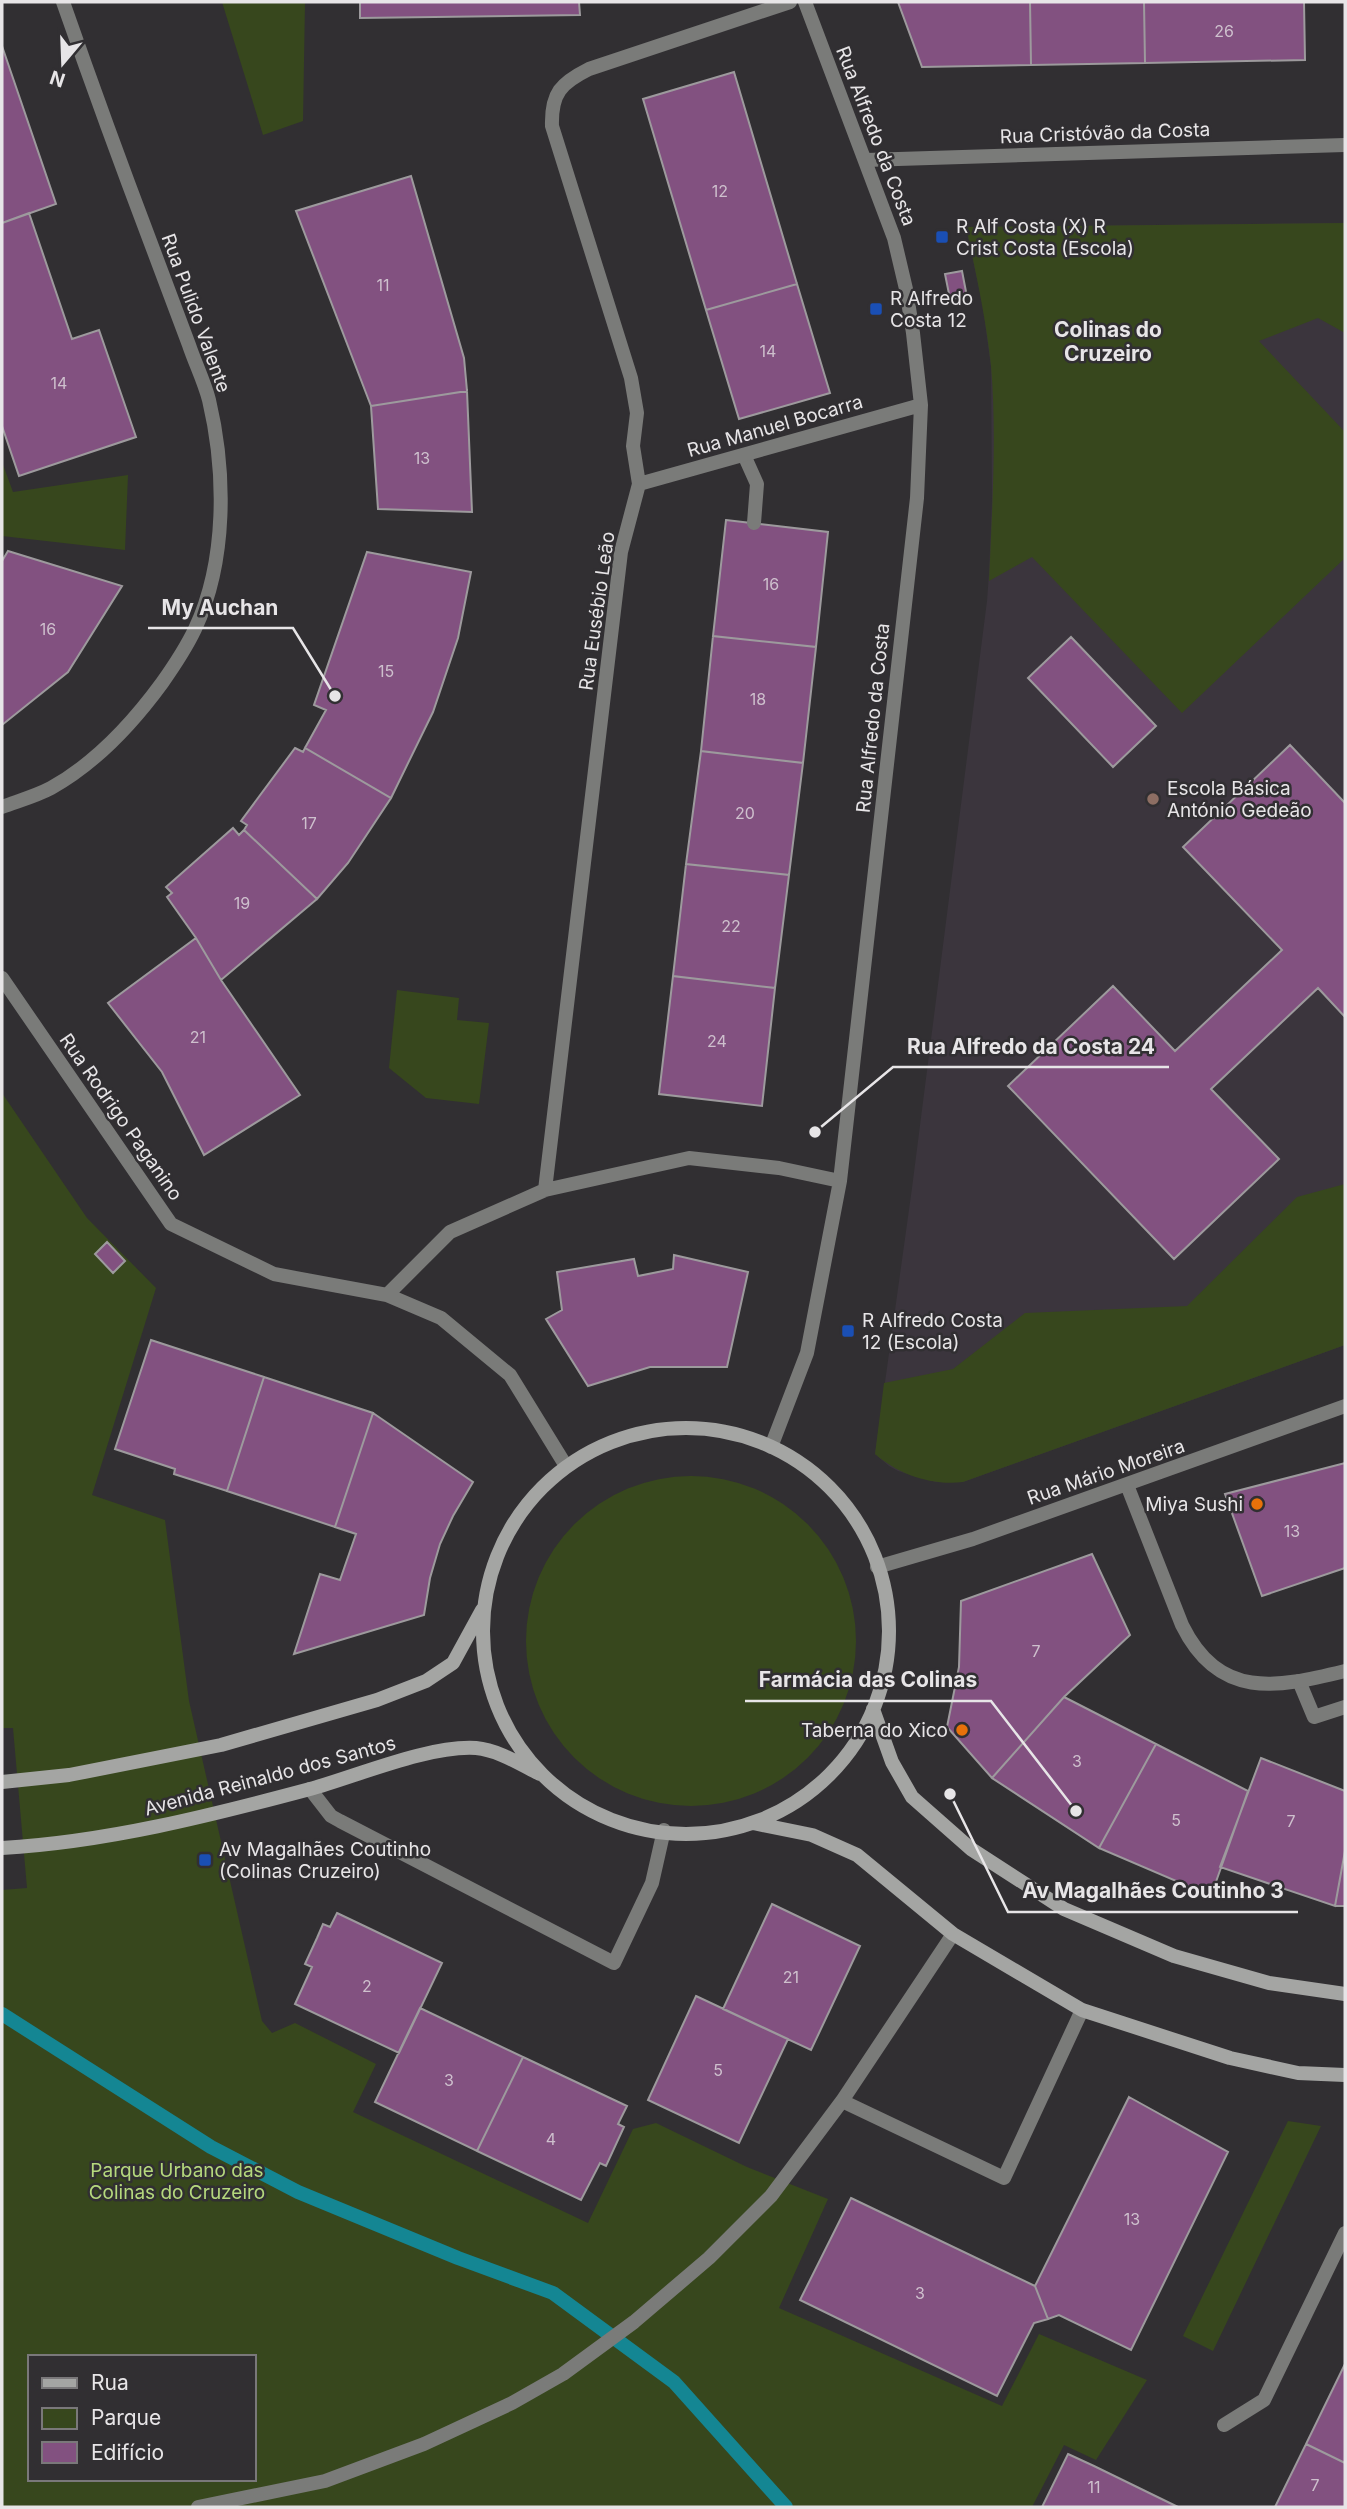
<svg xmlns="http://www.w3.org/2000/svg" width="1347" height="2509" font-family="Inter,sans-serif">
	<rect width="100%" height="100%" fill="#312f32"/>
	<!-- built -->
	<path fill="#3b353d" d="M1345 223V1345L963 1482H936L898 1471 889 1466 875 1454 912 1188 987 601 989 573 992 502 991 367 983 307 966 227Z"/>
	<!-- green -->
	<path fill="#37471d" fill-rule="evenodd" d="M222 2H305L303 121 263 135Z
		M1345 223V333L1318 318 1259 341 1345 432V558L1182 713 1032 557 989 581C992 510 997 436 991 366 986 319 976 273 966 227Z
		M2 462 13 492 128 475 125 550 2 536Z
		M397 990 459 998 457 1020 489 1023 479 1104 426 1098 389 1068Z
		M2 1093 87 1218 156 1288 92 1495 165 1520 189 1701 262 2021 272 2033 295 2023 376 2064 353 2112 588 2223 633 2129 656 2123 747 2167 828 2199 779 2308 1002 2406 1039 2334 1147 2380 1096 2460 1064 2445 1032 2507H2V1890L27 1888 13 1728H2ZM30 2357H254V2479H30Z
		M1345 1184V1345L963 1482C931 1486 898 1474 875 1454L884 1383 953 1369 1025 1313 1187 1306 1297 1197Z
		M526 1641a165 165 0 1 1 330 0a165 165 0 1 1-330 0Z
		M1288 2121 1321 2126 1213 2351 1183 2336Z"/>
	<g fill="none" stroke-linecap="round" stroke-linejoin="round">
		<!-- stream -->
		<path stroke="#148693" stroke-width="14" d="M2 2014 211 2147 298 2192 458 2258 553 2293 674 2382 786 2507"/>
	</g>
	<!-- building -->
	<path fill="#825180" stroke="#9d9a9d" stroke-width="2" d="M360 2H579L580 15 360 18Z
		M898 2H1030L1031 65 922 67Z
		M1030 2H1144L1145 63 1031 65Z
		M1144 2H1304L1305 60 1145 63Z
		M2 46 56 204 2 223Z
		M734 72 797 284 706 310 643 99Z
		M411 176 464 358 467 391 371 406 296 211Z
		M29 213 72 339 99 330 136 437 19 476 2 426V223Z
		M962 271 967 297 950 299 945 274Z
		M797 284 830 393 739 419 706 310Z
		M467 391 472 512 378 509 371 406Z
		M726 520 828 532 816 647 713 636Z
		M8 551 122 586 68 672 2 725V561Z
		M367 552 471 572 458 638 433 712 391 798 305 748 326 710 314 705Z
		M713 636 816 647 803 763 701 751Z
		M1071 637 1156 726 1113 767 1028 678Z
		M1290 745 1345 803V1017L1318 988 1211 1089 1279 1159 1174 1259 1008 1086 1113 986 1175 1051 1282 950 1183 847Z
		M295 748 303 752 305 748 391 798 348 863 317 899 244 830 247 825 241 821Z
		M701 751 803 763 789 875 686 864Z
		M233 828 239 835 244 830 317 899 221 980 196 938 167 897 172 893 166 887Z
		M686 864 789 875 775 988 673 976Z
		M196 938 221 980 300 1095 204 1155 162 1072 108 1003Z
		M673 976 775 988 762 1106 659 1094Z
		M107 1242 125 1261 113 1273 95 1254Z
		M674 1255 748 1272 727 1367H650L588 1386 546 1319 562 1310 557 1272 634 1259 638 1276 673 1269Z
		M151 1340 264 1377 227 1491 174 1474 175 1469 115 1449Z
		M264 1377 373 1413 335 1527 227 1491Z
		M373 1413 473 1482 453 1516 440 1544 430 1578 424 1615 294 1654 320 1574 340 1580 356 1534 335 1527Z
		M1345 1463V1568L1262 1596 1225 1494Z
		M1092 1554 1130 1635 1064 1697 992 1778 947 1727 959 1667 961 1601Z
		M1064 1697 1156 1744 1099 1848 992 1778Z
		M1156 1744 1248 1791 1211 1896 1099 1848Z
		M1261 1758 1345 1791V1851L1335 1906 1220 1867Z
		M1345 1851V1906H1335Z
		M772 1904 860 1946 811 2050 723 2009Z
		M337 1913 442 1963 399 2053 295 2004 312 1967 305 1964 317 1938 323 1924 330 1927Z
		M696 1996 788 2039 739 2143 648 2100Z
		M420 2008 523 2057 477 2151 375 2102Z
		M523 2057 627 2106 618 2124 624 2127 606 2166 600 2163 581 2200 477 2151Z
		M1129 2097 1228 2152 1131 2350 1059 2315 1048 2319 1035 2286Z
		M851 2198 1035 2286 1048 2319 1034 2323 997 2396 800 2300Z
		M1345 2364V2463L1306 2444Z
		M1306 2444 1345 2463V2507H1275Z
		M1068 2454 1094 2466 1178 2507H1042Z"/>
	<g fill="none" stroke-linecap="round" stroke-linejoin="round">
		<!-- service -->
		<path stroke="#7a7b79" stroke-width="14" d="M744 455 757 484 754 523
			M1299 1681 1314 1717 1345 1707
			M310 1789 331 1816 340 1821 614 1963 652 1883 664 1830"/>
		<!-- minor -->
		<path stroke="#7a7b79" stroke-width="14" d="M866 160 1345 145
			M639 484 921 405
			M2 807C18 801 36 796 51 788 96 763 132 724 162 683 174 666 186 648 195 629 227 561 226 472 209 400 204 381 195 363 189 345 176 310 163 276 150 241 120 162 91 82 63 2
			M2 978 171 1224 274 1274 387 1295 441 1318 510 1375 566 1466
			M545 1190 621 552 639 484 633 446 637 413 631 378 552 126C551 93 561 83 589 69L790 2
			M387 1295 450 1232 545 1190 689 1158 779 1168 840 1181
			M771 1447 807 1353 840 1181 917 498 921 405 913 333 906 289 894 238 805 2
			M1127 1485 1182 1625C1219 1700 1276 1688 1345 1671
			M877 1567 973 1539 1345 1406
			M842 2101 1004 2178 1082 2010
			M1224 2425 1264 2400 1345 2233
			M198 2507 325 2481 424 2444 512 2403 563 2374 634 2322 709 2258 771 2196 842 2101 953 1934"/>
		<!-- secondary -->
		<path stroke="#a4a5a3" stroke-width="14" d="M483 1631a203 203 0 1 1 406 0a203 203 0 1 1-406 0Z
			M873 1709 892 1762 912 1797 971 1849 1064 1909 1174 1956 1269 1983 1345 1994
			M2 1782 69 1775 221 1745 377 1700 426 1681 453 1663 482 1610
			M753 1823 812 1835 857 1855 953 1934 1082 2010 1230 2058 1298 2073 1345 2075
			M2 1848C106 1842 209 1816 310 1789 357 1776 429 1745 476 1748 498 1750 520 1764 540 1774"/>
	</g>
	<!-- markers -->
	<g fill="#1a4fb4" stroke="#312f32" stroke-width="2.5">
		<rect x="935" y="230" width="14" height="14" rx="3.5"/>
		<rect x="869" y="302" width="14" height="14" rx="3.5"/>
		<rect x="841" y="1324" width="14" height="14" rx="3.5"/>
		<rect x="198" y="1853" width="14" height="14" rx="3.5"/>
	</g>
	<circle fill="#8d6e63" stroke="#312f32" stroke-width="2.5" cx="1153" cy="799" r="7"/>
	<g fill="#e8710a" stroke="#312f32" stroke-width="2.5">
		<circle cx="1257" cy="1504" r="7"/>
		<circle cx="962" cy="1730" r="7"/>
	</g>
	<g text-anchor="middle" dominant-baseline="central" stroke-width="5" stroke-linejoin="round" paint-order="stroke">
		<!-- number labels -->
		<g font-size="16" fill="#cec0cd">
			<text x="1224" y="31">26</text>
			<text x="720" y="191">12</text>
			<text x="383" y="285">11</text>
			<text x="768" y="351">14</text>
			<text x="59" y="383">14</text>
			<text x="422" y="458">13</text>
			<text x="771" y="584">16</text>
			<text x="48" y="629">16</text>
			<text x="386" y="671">15</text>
			<text x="758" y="699">18</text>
			<text x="745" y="813">20</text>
			<text x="309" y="823">17</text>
			<text x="242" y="903">19</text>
			<text x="731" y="926">22</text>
			<text x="198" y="1037">21</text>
			<text x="717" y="1041">24</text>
			<text x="1292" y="1531">13</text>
			<text x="1036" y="1651">7</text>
			<text x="1077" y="1761">3</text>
			<text x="1176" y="1820">5</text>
			<text x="1291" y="1821">7</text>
			<text x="791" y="1977">21</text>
			<text x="367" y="1986">2</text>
			<text x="718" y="2070">5</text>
			<text x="449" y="2080">3</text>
			<text x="551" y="2139">4</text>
			<text x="1132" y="2219">13</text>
			<text x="920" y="2293">3</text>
			<text x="1315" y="2485">7</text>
			<text x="1094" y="2487">11</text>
		</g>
		<!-- street labels -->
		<g font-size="19" fill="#e7e5e7" stroke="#312f32">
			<text transform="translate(1105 133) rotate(-2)">Rua Cristóvão da Costa</text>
			<text transform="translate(876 136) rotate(69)">Rua Alfredo da Costa</text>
			<text transform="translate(196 313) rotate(70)">Rua Pulido Valente</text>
			<text transform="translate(775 426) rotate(-16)">Rua Manuel Bocarra</text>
			<text transform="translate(597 611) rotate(-82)">Rua Eusébio Leão</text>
			<text transform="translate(873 718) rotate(-84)">Rua Alfredo da Costa</text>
			<text transform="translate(121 1117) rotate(55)">Rua Rodrigo Paganino</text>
			<text transform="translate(1106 1472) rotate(-19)">Rua Mário Moreira</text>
			<text transform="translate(270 1776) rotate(-15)">Avenida Reinaldo dos Santos</text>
		</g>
		<!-- poi labels -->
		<g font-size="19" fill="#e7e5e7" stroke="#312f32" text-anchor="start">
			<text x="956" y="226">R Alf Costa (X) R<tspan x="956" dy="22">Crist Costa (Escola)</tspan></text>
			<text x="890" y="298">R Alfredo<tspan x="890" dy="22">Costa 12</tspan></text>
			<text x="1167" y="788">Escola Básica<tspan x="1167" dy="22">António Gedeão</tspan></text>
			<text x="862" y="1320">R Alfredo Costa<tspan x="862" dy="22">12 (Escola)</tspan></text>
			<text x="1243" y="1504" text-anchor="end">Miya Sushi</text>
			<text x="948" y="1730" text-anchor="end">Taberna do Xico</text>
			<text x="219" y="1849">Av Magalhães Coutinho<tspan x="219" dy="22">(Colinas Cruzeiro)</tspan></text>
		</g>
		<!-- park labels -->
		<g font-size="19" fill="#b5d87d" stroke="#312f32">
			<text x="177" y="2170">Parque Urbano das<tspan x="177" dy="22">Colinas do Cruzeiro</tspan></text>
		</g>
		<!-- neighbourhood labels -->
		<g font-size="21" font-weight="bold" fill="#e7e5e7" stroke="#312f32">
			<text x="1108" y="329">Colinas do<tspan x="1108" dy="24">Cruzeiro</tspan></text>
		</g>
	</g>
	<!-- callouts -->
	<path fill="none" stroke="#e7e5e7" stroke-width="2.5" d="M335 696L293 628H148M815 1132L893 1067H1169M1076 1811L991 1701H745M950 1794L1008 1912H1298"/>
	<g fill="#e7e5e7" stroke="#312f32" stroke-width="2.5">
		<circle cx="335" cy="696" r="7"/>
		<circle cx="815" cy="1132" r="7"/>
		<circle cx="1076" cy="1811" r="7"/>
		<circle cx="950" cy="1794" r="7"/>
	</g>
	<g font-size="21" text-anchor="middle" font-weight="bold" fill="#e7e5e7" stroke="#312f32" stroke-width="5" stroke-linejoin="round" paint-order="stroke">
		<text x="220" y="615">My Auchan</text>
		<text x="1031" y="1054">Rua Alfredo da Costa 24</text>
		<text x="868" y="1687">Farmácia das Colinas</text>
		<text x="1153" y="1898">Av Magalhães Coutinho 3</text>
	</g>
	<!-- border -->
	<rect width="1347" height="2509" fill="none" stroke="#e7e5e7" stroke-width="7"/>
	<!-- legend -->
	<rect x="28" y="2355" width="228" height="126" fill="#312f32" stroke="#7a787a" stroke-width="2"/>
	<rect x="42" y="2378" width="35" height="10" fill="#a4a5a3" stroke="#7a787a" stroke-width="2"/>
	<text x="91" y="2390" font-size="21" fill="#e7e5e7">Rua</text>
	<rect x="42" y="2408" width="35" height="21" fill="#37471d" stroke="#7a787a" stroke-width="2"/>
	<text x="91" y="2425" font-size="21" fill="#e7e5e7">Parque</text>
	<rect x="42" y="2442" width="35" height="21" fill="#825180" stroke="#7a787a" stroke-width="2"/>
	<text x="91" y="2460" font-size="21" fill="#e7e5e7">Edifício</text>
	<!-- north arrow -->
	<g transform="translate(63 63) rotate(199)" stroke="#312f32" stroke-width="5" paint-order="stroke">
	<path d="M0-5L12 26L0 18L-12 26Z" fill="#e7e5e7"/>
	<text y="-10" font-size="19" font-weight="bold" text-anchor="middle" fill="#e7e5e7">N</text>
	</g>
</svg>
